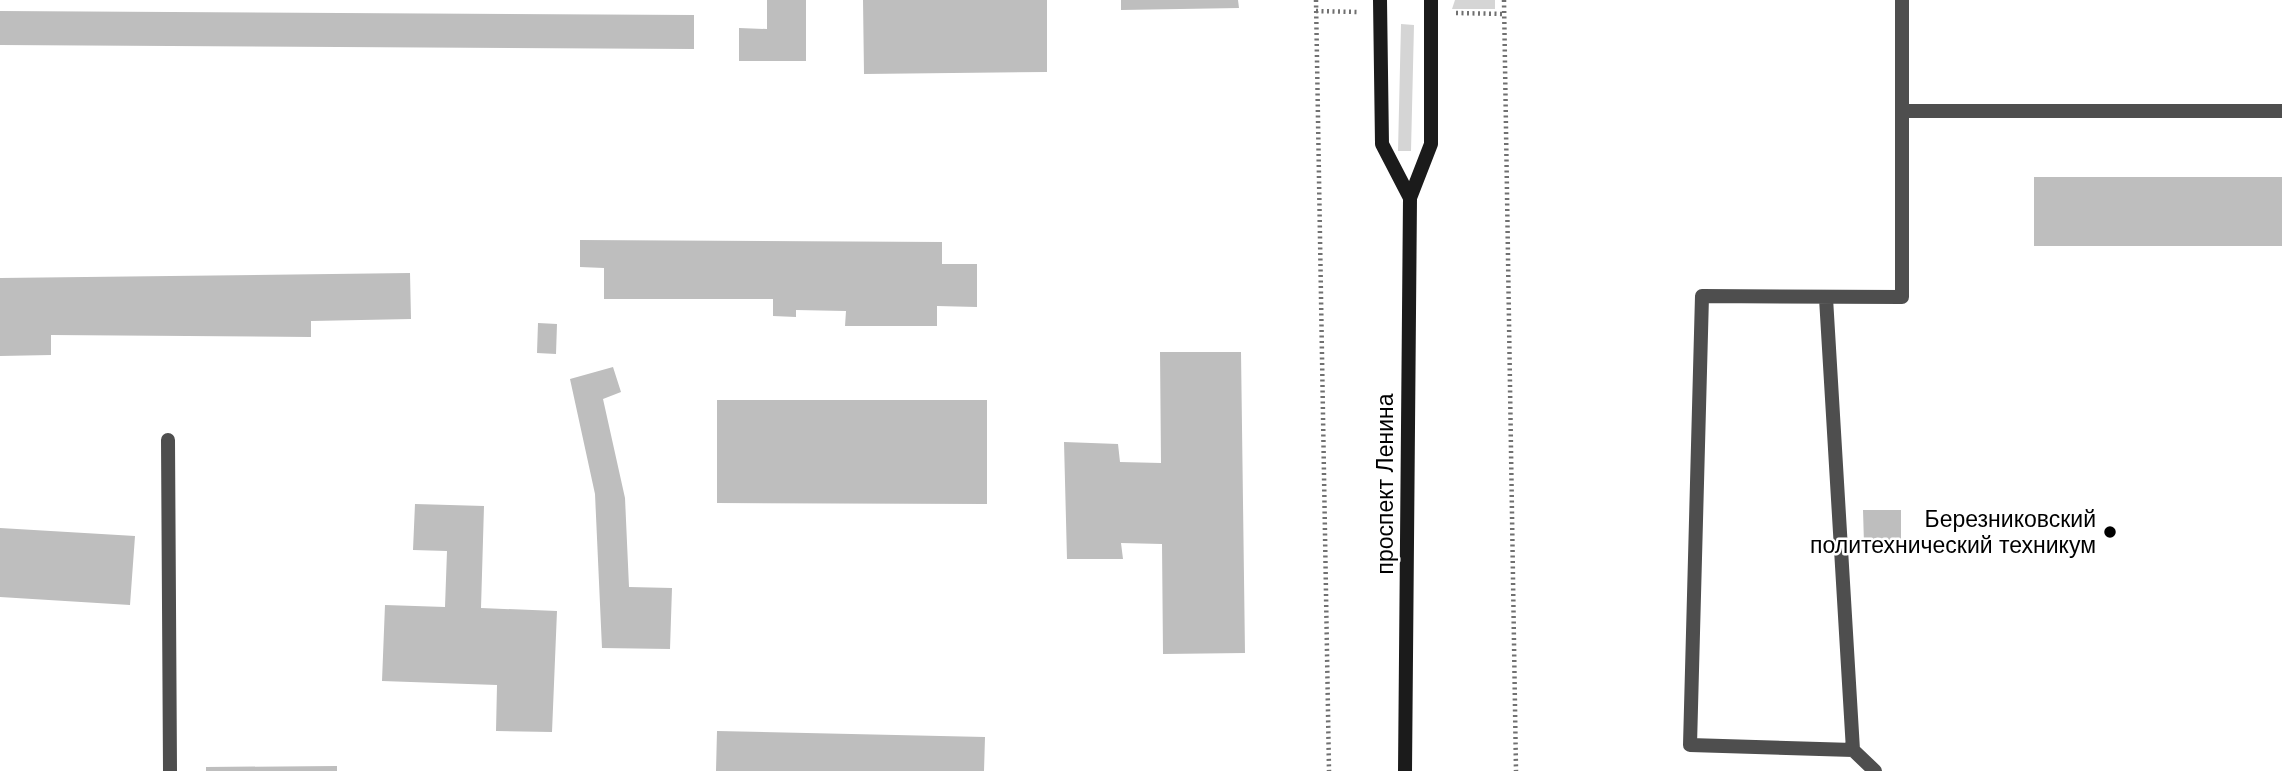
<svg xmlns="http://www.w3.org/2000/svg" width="2282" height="771" font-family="Helvetica,sans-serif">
	<rect width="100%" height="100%" fill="#fff"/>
	<!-- green -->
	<path fill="#d5d5d5" d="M1455 0H1495V9H1452Z
		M1401 24 1414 25 1411 151H1398Z"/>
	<!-- building -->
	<path fill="#bebebe" d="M767 0H806V61H739V28L767 29Z
		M863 0H1047V72L864 74Z
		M1121 0H1238L1239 8 1121 10Z
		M0 11 694 15V49L0 45Z
		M2034 177H2282V246H2034Z
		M580 240 942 242V264H977V307L937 306V326H845L846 311 796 310V317L773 316V299H604V268L580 267Z
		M410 273 411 319 311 321V337L51 335V355L0 356V278Z
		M538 323 557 324 556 354 537 353Z
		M1160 352H1241L1245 653 1163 654 1162 544 1121 543 1123 559H1067L1064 442 1118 444 1120 462 1161 463Z
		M613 367 621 392 603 399 625 498 629 587 672 588 670 649 602 648 595 494 570 379Z
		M717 400H987V504L717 503Z
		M415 504 484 506 481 608 557 611 552 732 496 731 497 685 382 681 385 605 445 607 447 551 413 550Z
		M1863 510H1901V543L1864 544Z
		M0 528 135 536 130 605 0 597Z
		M717 731 985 737 984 771H716Z
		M337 766V771H206V767Z"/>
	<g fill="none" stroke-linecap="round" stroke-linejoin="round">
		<!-- path -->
		<path stroke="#707070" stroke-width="4.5" stroke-dasharray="2 3.5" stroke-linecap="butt" d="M1316 0 1329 771
			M1504 0 1516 771
			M1316 11 1357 12
			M1456 13 1504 14"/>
		<!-- lane -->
		<path stroke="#4e4e4e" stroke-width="14" d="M1902 111H2282
			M1826 298 1853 750
			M168 440 170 771
			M1875 771 1853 750 1690 745 1702 296 1902 297V0"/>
		<!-- secondary -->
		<path stroke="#1b1b1b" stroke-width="14" d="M1380 0 1382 144 1410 198
			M1405 771 1410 198 1431 144V0"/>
	</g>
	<!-- markers -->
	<circle fill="#000" stroke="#fff" stroke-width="2.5" cx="2110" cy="532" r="7"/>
	<g text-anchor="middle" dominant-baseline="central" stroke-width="5" stroke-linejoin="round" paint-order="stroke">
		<!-- street labels -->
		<g font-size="23" fill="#000" stroke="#fff">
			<text transform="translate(1385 484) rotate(-90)">проспект Ленина</text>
		</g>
		<!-- poi labels -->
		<g font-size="23" fill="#000" stroke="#fff" text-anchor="end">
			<text x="2096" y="519">Березниковский<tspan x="2096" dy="26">политехнический техникум</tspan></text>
		</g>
	</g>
</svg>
